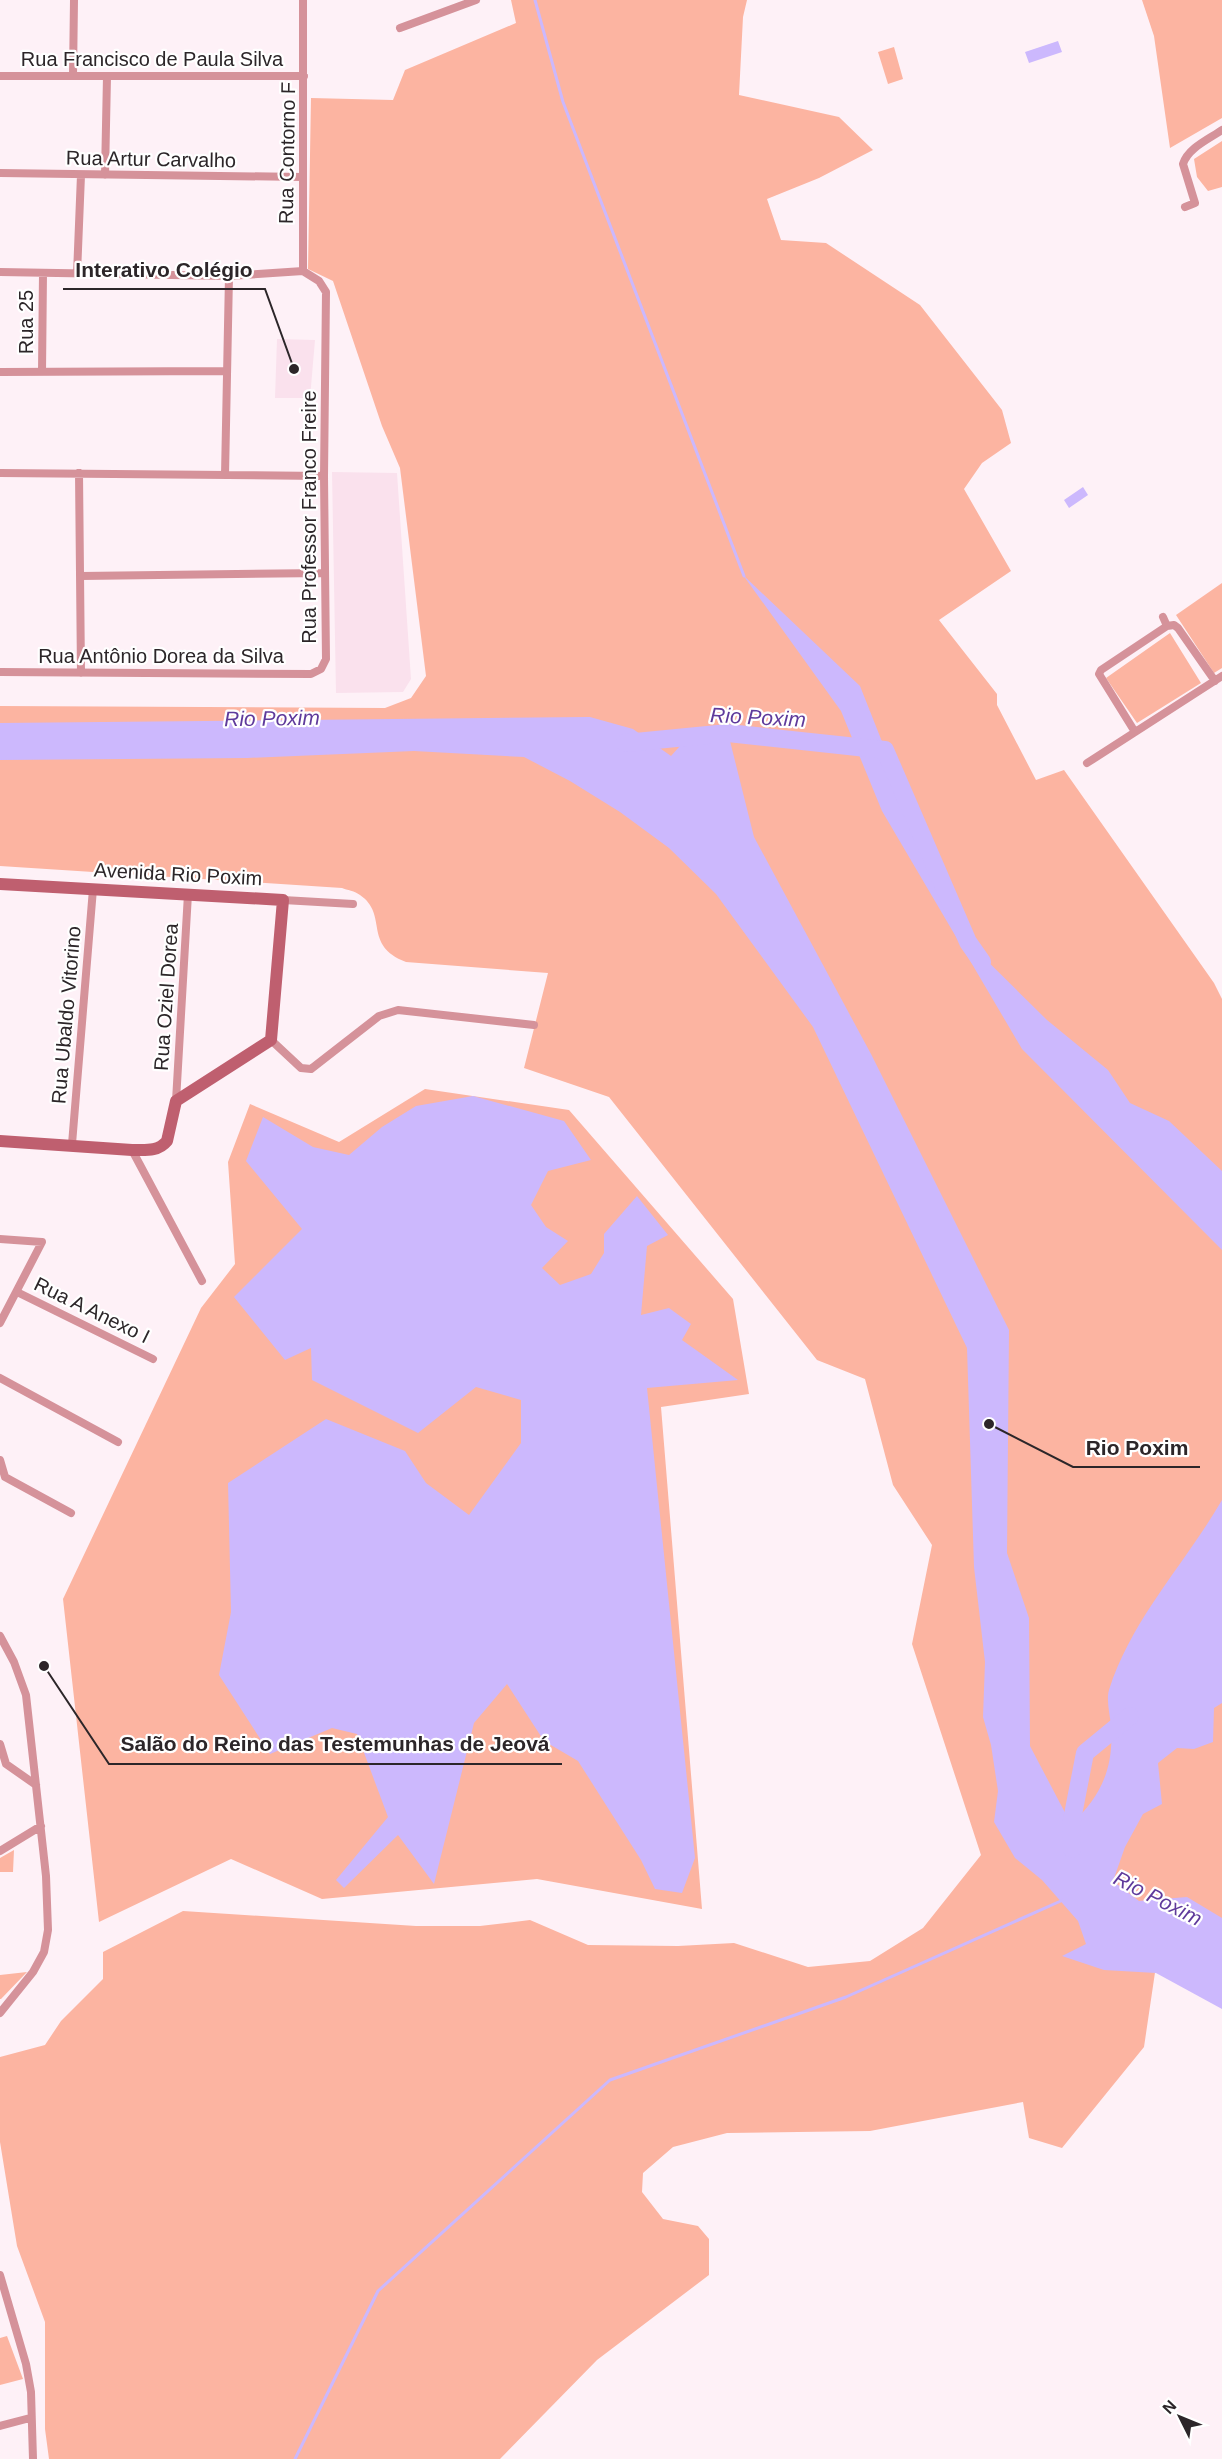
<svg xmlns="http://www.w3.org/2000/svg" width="1222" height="2459" font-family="Helvetica,sans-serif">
	<rect width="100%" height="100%" fill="#fef1f7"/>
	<!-- built -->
	<path fill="#fae1ed" d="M277 339 315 340 310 398H275Z
		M332 472 397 473 411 679 403 692 336 693Z"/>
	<!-- green -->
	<path fill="#fcb4a1" d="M511 0H747L743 17 739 95 839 117 873 150 819 178 767 199 781 240 826 243 920 305 1002 410 1011 443 982 463 964 489 1011 571 939 620 997 694V705L1036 780 1064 770 1214 983 1222 999V1989L1157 1959 1144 2047 1062 2148 1029 2138 1023 2102 870 2131 727 2133 673 2147 643 2173 642 2192 663 2219 698 2226 709 2239V2275L597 2360 500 2459H49L45 2429V2322L17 2246 0 2142V2057L45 2045 61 2021 103 1979V1952L183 1911 416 1926H480L530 1920 588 1945 678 1946 734 1943 808 1967 870 1961 923 1928 981 1855 912 1644 932 1545 893 1485 865 1379 817 1360 609 1097 524 1068 548 973 406 962C362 945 389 915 360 895 355 891 347 890 342 888L0 866V706L385 708 411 698 426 676 400 468 382 426 333 281 308 269 311 98 393 100 405 70 516 23Z
		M1142 0H1222V118L1170 148 1154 36Z
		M894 47 903 79 888 84 878 52Z
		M1222 141V187L1208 191 1197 177 1194 159Z
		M1222 583V668L1214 673 1176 615Z
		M1170 633 1201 683 1137 723 1106 678Z
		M425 1089 569 1110 733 1299 749 1394 661 1407 702 1909 537 1879 322 1899 231 1859 99 1922 63 1599 201 1308 235 1264 228 1162 250 1104 339 1142Z
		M14 1850 13 1872H0V1858Z
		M27 1972 1 1999H0V1975Z
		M7 2336 23 2379 0 2385V2338Z"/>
	<!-- water -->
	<path fill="#ccb8fd" d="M1058 41 1062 52 1029 63 1025 52Z
		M1083 487 1088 495 1069 508 1064 500Z
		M743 575 860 686 917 830 968 942 1047 1020 1108 1070 1130 1103 1169 1121 1222 1171V1250L1022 1049 882 811 841 711Z
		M590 717 633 729 671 756 688 737 728 733 754 837 871 1054 1009 1330 1007 1553 1029 1618 1030 1746 1071 1824C1101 1797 1114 1768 1111 1726 1110 1715 1106 1700 1109 1690 1132 1618 1185 1564 1222 1500V1703L1214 1708 1213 1742 1194 1749 1177 1748 1158 1763 1162 1804 1143 1814 1125 1847 1113 1881 1139 1901 1187 1897 1222 1918V2009L1156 1973 1104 1970 1062 1956 1086 1944 1078 1921 1042 1880 1015 1858 994 1822 998 1791 991 1745 983 1717 985 1662 974 1567 967 1348 813 1027 716 894 669 848 620 812 570 781 524 757 414 751 247 758 0 760V723Z
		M473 1096 564 1121 591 1160 548 1171 531 1205 546 1227 568 1241 542 1268 560 1285 591 1274 604 1253V1234L637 1196 668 1235 647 1246 641 1315 669 1308 691 1324 682 1340 738 1380 647 1388 695 1858 682 1893 655 1889 641 1860 578 1761 544 1741 507 1684 474 1723 434 1884 398 1835 344 1888 336 1880 388 1817 357 1734 332 1728 270 1754 219 1675 231 1612 228 1483 326 1419 405 1451 426 1483 469 1515 521 1443V1400L476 1387 418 1433 312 1380 311 1348 285 1360 234 1297 302 1229 246 1161 263 1117 313 1147 349 1155 382 1127 416 1106Z"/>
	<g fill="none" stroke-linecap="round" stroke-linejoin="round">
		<!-- stream -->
		<path stroke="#ccb8fd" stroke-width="3" d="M535 0 563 102 744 576
			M295 2459 378 2291 610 2080 846 1997 1063 1900"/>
		<!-- river -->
		<path stroke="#ccb8fd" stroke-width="18" d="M625 743 728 733 885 750 968 942 982 962
			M1072 1849 1071 1825 1085 1753 1130 1716"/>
		<!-- street -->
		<path stroke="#d5929a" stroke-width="8" d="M303 0V271
			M400 28 476 0
			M0 76H304
			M73 76 74 0
			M0 173 302 177
			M105 175 107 76
			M1185 207 1195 203 1183 164C1188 148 1209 139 1222 130
			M0 272 229 276 303 271 319 281 326 292 324 476 326 659 321 669 311 674 0 672
			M77 274 81 175
			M0 372 226 371
			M42 372 43 273
			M0 473 324 476
			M79 473 81 673
			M225 475 229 276
			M81 576 325 573
			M1163 617 1167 626
			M1135 732 1099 674 1101 670 1167 626 1174 625 1178 628 1215 681
			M1087 763 1222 676
			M283 900 353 904
			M271 1040 301 1068 311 1069 379 1016 398 1010 534 1025
			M176 1101 188 894
			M72 1144 93 889
			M132 1150 202 1281
			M0 1239 42 1242 0 1323
			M17 1292 153 1359
			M0 1378 118 1442
			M0 1460 5 1477 71 1513
			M0 1636 14 1662 26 1695 46 1876 48 1930 44 1952 33 1972 0 2013
			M0 1744 6 1764 36 1785
			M0 1851 41 1826
			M0 2275 26 2364 31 2392 33 2459
			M0 2426 30 2418"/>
		<!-- secondary -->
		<path stroke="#bf5f6f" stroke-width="12" d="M0 884 283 900 271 1040 176 1101 167 1141C158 1152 145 1150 132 1150L0 1141"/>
	</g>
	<g text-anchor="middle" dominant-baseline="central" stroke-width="4.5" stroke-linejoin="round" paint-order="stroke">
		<!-- street labels -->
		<g font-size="20" fill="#2c2629" stroke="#fff">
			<text x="152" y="59">Rua Francisco de Paula Silva</text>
			<text transform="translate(287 153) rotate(-89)">Rua Contorno F</text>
			<text transform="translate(151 159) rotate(1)">Rua Artur Carvalho</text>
			<text transform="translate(26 322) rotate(-90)">Rua 25</text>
			<text transform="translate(309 517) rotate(-90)">Rua Professor Franco Freire</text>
			<text x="161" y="656">Rua Antônio Dorea da Silva</text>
			<text transform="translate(178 874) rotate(3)">Avenida Rio Poxim</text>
			<text transform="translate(166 997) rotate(-86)">Rua Oziel Dorea</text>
			<text transform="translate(66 1015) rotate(-85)">Rua Ubaldo Vitorino</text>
			<text transform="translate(92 1310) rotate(26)">Rua A Anexo I</text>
		</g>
		<!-- water labels -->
		<g font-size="21" font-style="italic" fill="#5f3a9b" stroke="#fff">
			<text transform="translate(758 717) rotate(3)">Rio Poxim</text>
			<text transform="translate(272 718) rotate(-1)">Rio Poxim</text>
			<text transform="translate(1158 1898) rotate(27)">Rio Poxim</text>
		</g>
	</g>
	<!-- callouts -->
	<path fill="none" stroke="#2c2629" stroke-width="2" d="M294 369L265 289H63M989 1424L1073 1467H1200M44 1666L109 1764H562"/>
	<g fill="#2c2629" stroke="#fff" stroke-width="2">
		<circle cx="294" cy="369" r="6"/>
		<circle cx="989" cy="1424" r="6"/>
		<circle cx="44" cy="1666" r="6"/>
	</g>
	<g font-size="21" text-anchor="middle" font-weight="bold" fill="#2c2629" stroke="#fff" stroke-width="4.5" stroke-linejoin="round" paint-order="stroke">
		<text x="164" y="277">Interativo Colégio</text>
		<text x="1137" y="1455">Rio Poxim</text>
		<text x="335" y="1751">Salão do Reino das Testemunhas de Jeová</text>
	</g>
	<!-- north arrow -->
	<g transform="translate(1180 2417) rotate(313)" stroke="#ffffff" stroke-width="4.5" paint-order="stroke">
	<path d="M0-4.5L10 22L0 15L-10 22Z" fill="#2c2629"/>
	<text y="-9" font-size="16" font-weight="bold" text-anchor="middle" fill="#2c2629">N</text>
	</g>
</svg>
